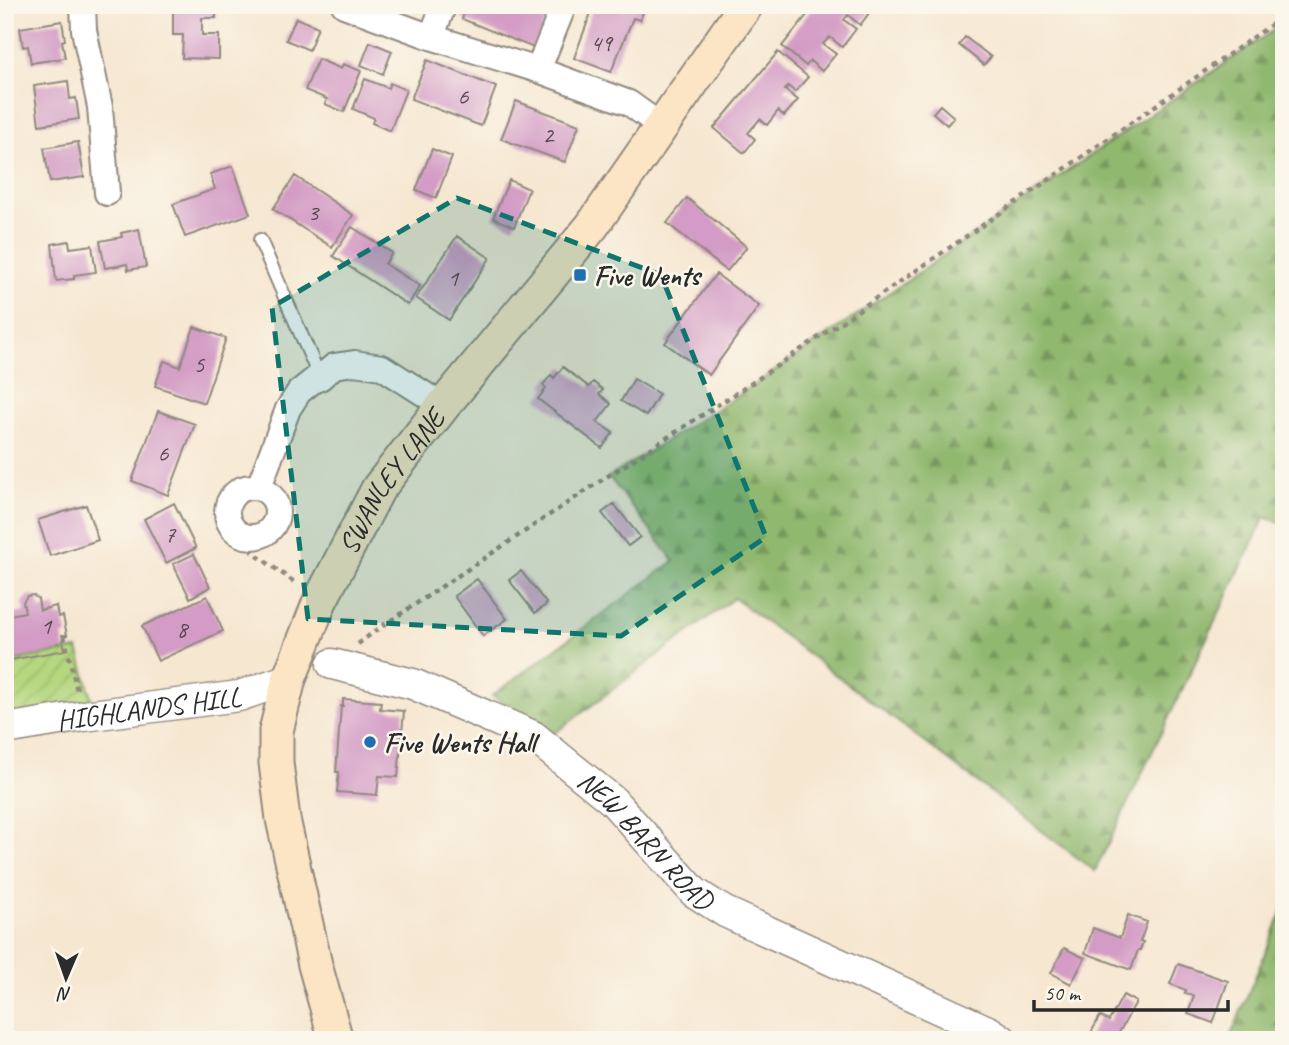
<svg xmlns="http://www.w3.org/2000/svg" width="1289" height="1045" font-family="Caveat,sans-serif">
	<defs>
		<pattern id="forest-firs" width="22" height="20" patternUnits="userSpaceOnUse" patternTransform="scale(1.75)"><rect width="22" height="20" fill="#90b86e"/><path d="M5 1l3.5 6h-7zM16 11l3.5 6h-7z" fill="#76965b"/></pattern>
		<pattern id="garden-furrows" width="10" height="10" patternUnits="userSpaceOnUse" patternTransform="scale(1.75)"><rect width="10" height="10" fill="#b5d77f"/><path d="M-1 1l2-2M0 10L10 0M9 11l2-2" fill="none" stroke="#9cb96e"/></pattern>
	</defs>
	<rect width="100%" height="100%" fill="#fbf7ec"/>
	<filter id="ink" filterUnits="userSpaceOnUse"><feTurbulence type="fractalNoise" baseFrequency=".0143" numOctaves="2"/><feDisplacementMap in="SourceGraphic" scale="14" xChannelSelector="R" yChannelSelector="G"/><feConvolveMatrix kernelMatrix="1 2 1 2 8 2 1 2 1" color-interpolation-filters="sRGB"/></filter>
	<filter id="wash" filterUnits="userSpaceOnUse"><feTurbulence type="fractalNoise" baseFrequency=".00686" numOctaves="4" result="noise"/><feDisplacementMap in="SourceGraphic" scale="28" xChannelSelector="R" yChannelSelector="G"/><feGaussianBlur stdDeviation="1.57" result="paint"/><feColorMatrix in="noise" values="0 0 0 0 0 0 0 0 0 0 0 0 0 0 0 0 0 1.4 0 .05"/><feComposite in="paint" operator="in"/></filter>
	<g filter="url(#wash)">
		<rect width="100%" height="100%" fill="#f6e7d1"/>
		<!-- forest -->
		<path fill="url(#forest-firs)" stroke="#5e724c" stroke-width="2" d="M1284 23V525L1265 517 1095 871 734 598 555 733 492 696 674 561 609 477 757 383Z
			M1284 908V1040H1229Z"/>
		<!-- garden -->
		<path fill="url(#garden-furrows)" stroke="#708155" stroke-width="2" d="M78 649 93 704 5 718V662Z"/>
		<g id="blocks">
			<!-- building -->
			<path fill="#d39bc5" d="M173 5H216V18H202V35H219V59L182 58 183 35H173Z
				M467 5H538L550 10 534 48 462 19Z
				M594 5H646L640 20 633 18 611 72 574 58Z
				M815 5H869L873 8 860 25 848 15 844 20 856 29 842 47 830 37 823 44 836 54 822 71 810 61 806 66 782 46Z
				M296 18 318 27 309 50 286 40Z
				M62 21 65 40 62 41 65 58 31 63 28 46 23 47 20 28Z
				M965 37 991 57 984 65 959 45Z
				M370 42 392 51 383 74 361 65Z
				M778 52 808 77 795 92 788 86 785 90 798 100 784 116 778 111 767 125 760 119 748 133 755 139 744 153 714 128Z
				M318 59 341 69 343 64 361 71 344 112 325 104 327 99 305 90Z
				M427 60 496 87 481 126 411 99Z
				M365 79 388 88 390 83 406 90 390 131 372 123 374 118 353 109Z
				M68 81 70 99 76 98 79 119 39 125 34 86Z
				M516 101 579 125 565 162 501 139Z
				M940 105 954 117 947 125 933 113Z
				M78 142 84 177 50 182 44 148Z
				M432 149 452 157 436 198 416 190Z
				M233 166 250 214 185 237 173 204 215 189 210 174Z
				M295 176 353 215 332 247 273 209Z
				M509 180 529 189 514 227 493 218Z
				M687 198 747 247 727 271 667 223Z
				M352 227 392 253 385 264 420 286 408 305 333 256Z
				M139 229 146 267 128 270 127 264 105 268 100 241 122 237 121 233Z
				M457 236 490 258 449 320 416 298Z
				M69 241 70 248 92 245 96 272 74 275V279L56 281 52 244Z
				M716 274 759 306 709 375 665 343Z
				M194 327 226 338 204 403 155 386 164 361 180 367Z
				M563 367 589 387 593 382 603 390 599 394 611 404 597 422 613 433 602 448 538 399 546 388 543 385 551 375 554 378Z
				M634 379 659 394 646 416 621 401Z
				M158 411 195 424 168 495 132 481Z
				M174 503 196 548 166 563 144 519Z
				M614 504 640 537 628 546 602 513Z
				M86 505 98 540 50 556 38 520Z
				M194 554 210 587 190 598 173 564Z
				M521 571 547 604 535 613 509 580Z
				M477 579 507 619 483 636 454 596Z
				M33 595 38 599 40 610 56 606 58 617 63 616 67 635H62L65 650 5 661V616L25 612 23 602 27 596Z
				M207 596 223 631 158 661 142 626Z
				M343 699 381 702 380 709 404 711 398 777 379 776 377 795 337 792 339 772H336L341 706H343Z
				M1128 915 1147 922 1140 942H1143L1140 950H1138L1131 970 1085 953 1093 928 1120 938Z
				M1064 948 1085 958 1071 984 1051 973Z
				M1178 964 1228 981 1213 1023 1188 1014 1194 996 1185 993 1186 990 1170 984Z
				M1123 995 1136 1002 1115 1040H1087L1100 1016 1109 1021Z"/>
		</g>
	</g>
	<g filter="url(#ink)">
		<use href="#blocks" fill-opacity="0" stroke="#90897e" stroke-width="2"/>
		<g fill="none" stroke-linecap="round" stroke-linejoin="round">
			<!-- service casing -->
			<g stroke="#90897e" stroke-width="16">
				<path id="service" d="M260 240 320 378"/>
			</g>
			<!-- minor casing -->
			<g stroke="#90897e" stroke-width="28">
				<path id="minor" d="M83 5 84 30 100 107 107 193
					M344 5 431 37 538 70 629 103 661 126
					M431 37 444 5
					M538 70 564 5
					M227 512a25 25 0 1 1 50 0a25 25 0 1 1-50 0Z
					M259 487 288 409 299 392 314 380 320 378 334 366 354 363 382 367 443 406"/>
			</g>
			<!-- tertiary casing -->
			<g stroke="#90897e" stroke-width="33">
				<g id="tertiary">
					<path id="s1" d="M332 664 413 684 533 736 613 801 694 892 725 912 990 1032 1002 1040"/>
					<path id="s2" d="M5 729 84 716 239 696 289 679"/>
				</g>
			</g>
			<!-- secondary casing -->
			<g stroke="#90897e" stroke-width="37">
				<g id="secondary">
					<path id="s3" d="M336 1040 315 965 283 819 276 763V731L289 679 320 601 378 489 443 406 592 226 746 5"/>
				</g>
			</g>
			<!-- path -->
			<path stroke="#90897e" stroke-width="4.5" stroke-dasharray="5 5" stroke-linecap="butt" d="M252 538V552L297 584
				M64 636 77 690
				M358 644 375 631 608 476 755 381 1066 168 1284 16
				M5 690 8 702"/>
			<!-- service -->
			<use href="#service" stroke="#fff" stroke-width="12"/>
			<!-- minor -->
			<use href="#minor" stroke="#fff" stroke-width="24"/>
			<!-- tertiary -->
			<use href="#tertiary" stroke="#fff" stroke-width="30"/>
			<!-- secondary -->
			<use href="#secondary" stroke="#fce5c4" stroke-width="33"/>
		</g>
	</g>
	<!-- marked area -->
	<path fill="#0f766e" fill-opacity="0.2" stroke="#0f766e" stroke-width="5" stroke-dasharray="14 9" stroke-linejoin="round" d="M457 198 661 275 766 537 621 636 308 619 272 307Z"/>
	<!-- markers -->
	<g fill="#1f6fb2" stroke="#fbf7ec" stroke-width="2.5">
		<rect x="573" y="268" width="14" height="14" rx="3.5"/>
		<circle cx="370" cy="742" r="7"/>
	</g>
	<g text-anchor="middle" dominant-baseline="central" stroke-width="5" stroke-linejoin="round" paint-order="stroke">
		<!-- number labels -->
		<g font-size="24" fill="#554752">
			<text x="601" y="43">49</text>
			<text x="463" y="96">6</text>
			<text x="548" y="135">2</text>
			<text x="313" y="212">3</text>
			<text x="453" y="278">1</text>
			<text x="199" y="364">5</text>
			<text x="163" y="453">6</text>
			<text x="170" y="534">7</text>
			<text x="46" y="626">1</text>
			<text x="182" y="629">8</text>
		</g>
		<!-- poi labels -->
		<g font-size="28" font-weight="bold" fill="#2b2b2b" stroke="#fbf7ec" text-anchor="start">
			<text x="594" y="275">Five Wents</text>
			<text x="384" y="742">Five Wents Hall</text>
		</g>
		<!-- street labels -->
		<g font-size="28" fill="#2b2b2b" stroke="#fbf7ec">
			<text stroke="none"><textPath href="#s3" startOffset="593">SWANLEY LANE</textPath></text>
			<text stroke="none"><textPath href="#s2" startOffset="145">HIGHLANDS HILL</textPath></text>
			<text stroke="none"><textPath href="#s1" startOffset="368">NEW BARN ROAD</textPath></text>
		</g>
	</g>
	<!-- margin -->
	<rect width="1289" height="1045" fill="none" stroke="#fbf7ec" stroke-width="28"/>
	<!-- north arrow -->
	<g transform="translate(66 978) rotate(182)" stroke="#fbf7ec" stroke-width="5" paint-order="stroke">
	<path d="M0-5L12 26L0 18L-12 26Z" fill="#2b2b2b"/>
	<text y="-10" font-size="19" font-weight="bold" text-anchor="middle" fill="#2b2b2b">N</text>
	</g>
	<!-- scale -->
	<path d="M1034 1000v10h194v-10" fill="none" stroke="#2b2b2b" stroke-width="3.5"/>
	<text x="1044" y="1000" font-size="21" fill="#2b2b2b" stroke="#fbf7ec" stroke-width="5" paint-order="stroke">50 m</text>
</svg>
